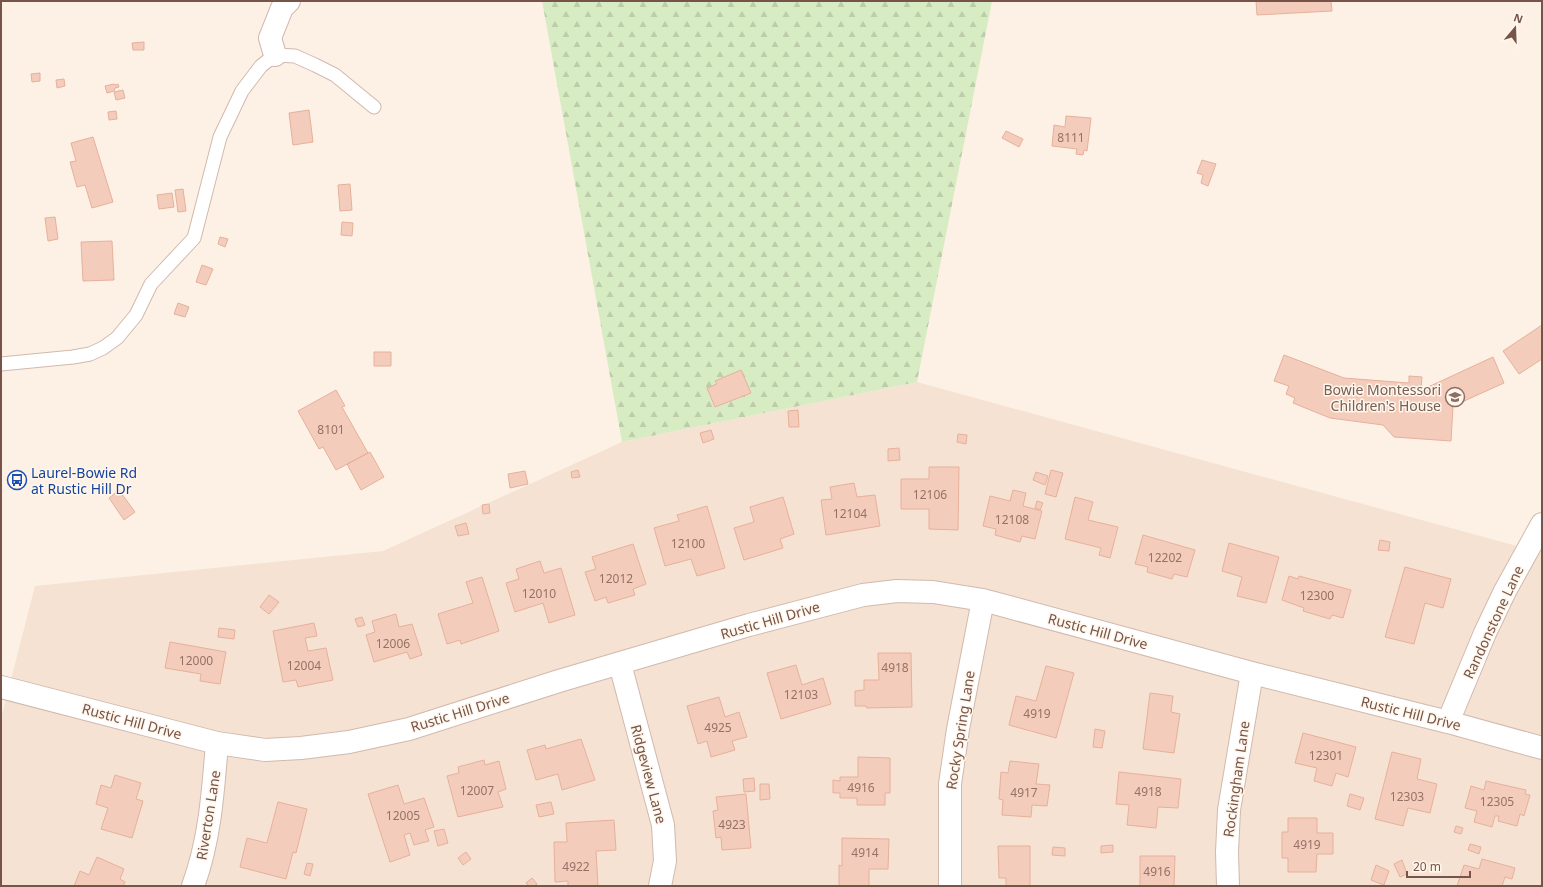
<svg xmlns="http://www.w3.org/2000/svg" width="1543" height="887" font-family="'Noto Sans',sans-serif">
	<defs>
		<pattern id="forest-firs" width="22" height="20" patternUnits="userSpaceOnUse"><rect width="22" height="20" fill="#d8ecc3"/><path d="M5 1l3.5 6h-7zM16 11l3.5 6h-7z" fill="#bdcca9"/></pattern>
	</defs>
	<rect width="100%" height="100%" fill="#fdf1e5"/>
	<!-- residential -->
	<path fill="#f5e2d3" d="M917 382 1542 553V886H1V718L35 586 383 551 622 442Z"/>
	<!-- forest -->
	<path fill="url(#forest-firs)" d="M542 1H992L917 382 622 442Z"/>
	<!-- building -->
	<path fill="#f4ccbb" stroke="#e7b09b" d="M1256 1H1331L1332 11 1257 15Z
		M144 42V50H133L132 43Z
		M40 73V81L32 82 31 74Z
		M64 79 65 86 57 88 56 80Z
		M114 84 115 85 118 84 119 87 115 88 114 91 107 93 105 86Z
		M123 90 125 98 116 100 114 92Z
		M309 110 313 142 293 145 289 113Z
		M116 111 117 119 109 120 108 112Z
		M1066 116 1091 118 1087 151 1084 150 1083 155 1076 154 1077 149 1052 146 1054 125 1065 127Z
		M1006 131 1023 139 1019 147 1002 138Z
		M93 137 113 202 92 208 85 185 77 187 70 162 76 161 71 143Z
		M1202 160 1216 164 1208 186 1201 183 1203 175 1197 173Z
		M350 184 352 210 340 211 338 185Z
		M183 189 186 211 178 212 175 190Z
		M172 193 174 207 159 209 157 195Z
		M55 217 58 239 48 241 45 218Z
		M342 222 353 223 352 236 341 235Z
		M220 237 228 239 225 247 218 244Z
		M112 241 114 280 83 281 81 242Z
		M202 265 213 269 206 285 196 282Z
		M178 303 189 307 185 317 174 314Z
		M1542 325V359L1519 374 1503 351Z
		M374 352H391V366H374Z
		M1284 355 1344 378 1409 383V376L1422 377 1421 388H1426L1493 357 1504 383 1453 406 1451 441 1394 437 1383 425 1330 418 1293 403 1295 398 1286 394 1289 386 1274 381Z
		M741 370 751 393 715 407 707 388 717 384 715 381Z
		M336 390 345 406 342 407 368 453 336 470 323 447 319 449 298 411Z
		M798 410 799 427H789L788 411Z
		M711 430 714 439 703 443 700 433Z
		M958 434 967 435 966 444 957 442Z
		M899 448 900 460 888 461V449Z
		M370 452 384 477 361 490 347 464Z
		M929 467H959L958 530 929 529V509H901V479H929Z
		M578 470 580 477 572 478 571 472Z
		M1051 470 1063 473 1056 497 1045 494Z
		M525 471 528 484 510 488 508 474Z
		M1036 472 1048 476 1045 485 1033 480Z
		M854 483 857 497 875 495 880 526 826 535 821 500 832 499 830 487Z
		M119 490 135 512 124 520 109 498Z
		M1013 490 1026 493 1023 506 1042 511 1035 539 1022 536 1020 542 995 535 996 529 983 526 990 496 1010 501Z
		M783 497 794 534 780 539 783 548 744 560 734 528 754 522 750 507Z
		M1075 497 1093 502 1088 520 1118 527 1110 558 1099 555 1101 548 1065 539Z
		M1037 501 1043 503 1040 510 1035 508Z
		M489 504 490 513 483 514 482 505Z
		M707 506 725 568 697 576 691 559 665 566 654 528 679 521 677 515Z
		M466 523 469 534 458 536 455 526Z
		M1143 535 1195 550 1187 577 1174 574 1172 579 1147 572 1148 567 1135 564Z
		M1380 540 1390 542 1389 551 1378 550Z
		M1229 543 1279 557 1266 603 1237 596 1242 577 1222 571Z
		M633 544 646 584 633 589 635 595 608 603 606 597 595 601 585 572 596 569 592 557Z
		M540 561 544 573 561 568 575 615 549 623 543 603 515 612 506 583 519 579 516 569Z
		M1405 567 1451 579 1443 608 1425 603 1414 644 1385 637Z
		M1289 576 1298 579 1299 576 1351 590 1343 618 1332 615 1330 619 1303 611 1304 608 1282 600Z
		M482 577 499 631 461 644 460 640 447 644 438 614 473 603 466 582Z
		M269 595 279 602 269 614 260 607Z
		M396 614 399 627 412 624 422 655 410 659 407 652 374 662 366 635 375 632 372 621Z
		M362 617 365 625 358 627 355 619Z
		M314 623 317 636 305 638 308 651 326 648 333 680 298 687 296 680 283 682 273 631Z
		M219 628 235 630 234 639 218 637Z
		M170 642 226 652 220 684 200 681 201 674 165 668Z
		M878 653H911L912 707 867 708 866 706H855V691L864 690V680H879Z
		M796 665 802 685 823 678 831 704 781 719 767 673Z
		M1046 666 1074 673 1056 738 1009 725 1016 696 1036 701Z
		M1150 693 1173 696 1171 712 1180 714 1174 753 1143 749Z
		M719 697 725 717 739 712 747 737 732 741 735 750 711 757 707 741 698 744 687 706Z
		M1095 729 1105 731 1102 748 1093 747Z
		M1303 733 1356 747 1348 777 1336 773 1332 786 1314 781 1317 768 1295 763Z
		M581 739 595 780 562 790 558 774 536 780 527 750 545 745 546 749Z
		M1392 752 1421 759 1417 779 1437 784 1430 813 1408 808 1403 826 1375 819Z
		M858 757 890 758V793H885V805H857V798H840V793H833V780L840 781V777H858Z
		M484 760 485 765 499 761 506 789 498 792 503 807 458 817 447 776 459 773 458 767Z
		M1010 761 1039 764 1036 784 1050 785 1047 806 1032 805 1031 817 1002 815 1003 800 999 799 1001 772 1008 773Z
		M1119 772 1181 779 1178 808 1158 807 1156 828 1127 825 1129 805 1116 804Z
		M115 775 141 783 136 799 143 801 132 838 101 829 108 808 96 804 101 785 111 788Z
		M754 778 755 791 744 792 743 779Z
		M1486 781 1526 790 1525 794 1530 795 1524 816 1520 814 1517 826 1498 821 1499 816H1495L1492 827 1474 822 1477 811 1465 808 1471 786 1484 790Z
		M760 784H769L770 799 760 800Z
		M398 785 404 804 424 798 434 827 425 830 429 841 414 845 410 833 404 835 410 855 390 862 368 794Z
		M746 794 751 848 722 850 721 837 716 838 713 811 718 810 716 797Z
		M1350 794 1364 798 1360 810 1347 806Z
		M278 802 307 809 296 853 293 852 286 879 240 867 247 838 267 843Z
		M551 802 554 814 539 817 536 805Z
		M1288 818H1317V833H1333V854H1317L1316 872H1288V858H1282V832H1288Z
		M614 820 616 850 596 851 598 886H568V881L555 882 554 842H567L566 823Z
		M1456 826 1463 828 1461 834 1454 832Z
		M444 829 448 843 438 846 434 831Z
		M842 838 889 839 888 869H869V886H839V865L842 866Z
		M1470 844 1481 847 1479 854 1468 850Z
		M1113 845V852L1101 853V846Z
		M998 846H1030V886H1006V878H999Z
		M1053 847 1065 848V856L1052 855Z
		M466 852 471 859 463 865 458 858Z
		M1140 856H1175L1174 886H1140Z
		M97 857 124 869 120 879 125 882 123 886H74L80 871 89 875Z
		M1482 859 1515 868 1512 879 1505 877 1502 886H1457L1464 865 1479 869Z
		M1402 860 1407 874 1400 877 1394 864Z
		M307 863 313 864 310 876 304 874Z
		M1376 865 1389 871 1384 885 1371 880Z
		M532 878 537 884 534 886H529L526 883Z"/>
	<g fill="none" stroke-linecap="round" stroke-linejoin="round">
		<!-- service casing -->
		<g stroke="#d1b9ad" stroke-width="15">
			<path id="service" d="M1 364 73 357 90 354 103 348 117 338 136 315 151 284 194 238 220 137 242 91 261 66 275 55 295 56 315 65 335 75 374 107"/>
		</g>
		<!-- minor casing -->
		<g stroke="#d1b9ad" stroke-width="24">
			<path id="minor" d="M275 55 270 38 282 8 289 1
				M620 664 663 825 665 861 660 886
				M1 687 217 743 265 750 301 748 349 742 409 729 559 681 749 625 863 595 897 591 933 592 983 600 1252 673 1448 722 1542 748
				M1448 722 1485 633 1505 591 1542 524
				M193 886C210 840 213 792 217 743
				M950 886V784L958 729 983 600
				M1228 886 1227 852 1229 810 1252 673"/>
		</g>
		<!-- service -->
		<use href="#service" stroke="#fff" stroke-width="13"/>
		<!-- minor -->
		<use href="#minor" stroke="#fff" stroke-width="22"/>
	</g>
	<!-- icons -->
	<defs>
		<g id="school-ring" transform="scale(1)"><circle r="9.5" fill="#fff6ec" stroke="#8d6e63" stroke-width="1.5"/><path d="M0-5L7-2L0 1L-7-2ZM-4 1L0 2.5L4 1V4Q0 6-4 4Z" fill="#8d6e63"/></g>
		<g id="bus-ring" transform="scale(1)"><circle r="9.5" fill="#fff6ec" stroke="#1a4fb4" stroke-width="1.5"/><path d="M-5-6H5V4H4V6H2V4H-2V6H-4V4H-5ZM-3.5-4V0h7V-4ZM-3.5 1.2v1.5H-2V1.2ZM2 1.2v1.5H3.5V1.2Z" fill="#1a4fb4"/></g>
	</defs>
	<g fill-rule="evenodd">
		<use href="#school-ring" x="1455" y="397"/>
		<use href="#bus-ring" x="17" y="480"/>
	</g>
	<g text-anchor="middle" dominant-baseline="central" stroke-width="3" stroke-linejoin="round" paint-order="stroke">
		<!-- number labels -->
		<g font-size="12" fill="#967266">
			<text x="1071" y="137">8111</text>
			<text x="331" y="429">8101</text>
			<text x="930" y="494">12106</text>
			<text x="850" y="513">12104</text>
			<text x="1012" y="519">12108</text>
			<text x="688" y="543">12100</text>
			<text x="1165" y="557">12202</text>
			<text x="616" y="578">12012</text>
			<text x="539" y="593">12010</text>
			<text x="1317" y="595">12300</text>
			<text x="393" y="643">12006</text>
			<text x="196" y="660">12000</text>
			<text x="304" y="665">12004</text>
			<text x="895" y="667">4918</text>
			<text x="801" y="694">12103</text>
			<text x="1037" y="713">4919</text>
			<text x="718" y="727">4925</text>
			<text x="1326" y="755">12301</text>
			<text x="861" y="787">4916</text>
			<text x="477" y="790">12007</text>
			<text x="1148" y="791">4918</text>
			<text x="1024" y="792">4917</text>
			<text x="1407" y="796">12303</text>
			<text x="1497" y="801">12305</text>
			<text x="403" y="815">12005</text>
			<text x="732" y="824">4923</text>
			<text x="1307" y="844">4919</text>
			<text x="865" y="852">4914</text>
			<text x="576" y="866">4922</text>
			<text x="1157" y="871">4916</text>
		</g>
		<!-- education labels -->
		<g font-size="14" fill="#785e54" stroke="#fff6ec" text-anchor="end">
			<text x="1441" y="389">Bowie Montessori<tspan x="1441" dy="16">Children's House</tspan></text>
		</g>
		<!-- transit labels -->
		<g font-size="14" fill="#164399" stroke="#fff6ec" text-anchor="start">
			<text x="31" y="472">Laurel-Bowie Rd<tspan x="31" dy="16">at Rustic Hill Dr</tspan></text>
		</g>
		<!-- street labels -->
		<g font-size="14" fill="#775449" stroke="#fff6ec">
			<text transform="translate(770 620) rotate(-16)">Rustic Hill Drive</text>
			<text transform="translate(1493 622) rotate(-65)">Randonstone Lane</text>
			<text transform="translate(1098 631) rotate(15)">Rustic Hill Drive</text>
			<text transform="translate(460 712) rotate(-17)">Rustic Hill Drive</text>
			<text transform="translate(1411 713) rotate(14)">Rustic Hill Drive</text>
			<text transform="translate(132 721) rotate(15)">Rustic Hill Drive</text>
			<text transform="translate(960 730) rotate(-81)">Rocky Spring Lane</text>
			<text transform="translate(649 774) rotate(75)">Ridgeview Lane</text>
			<text transform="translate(1236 779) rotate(-82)">Rockingham Lane</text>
			<text transform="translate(208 815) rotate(-81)">Riverton Lane</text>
		</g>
	</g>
	<!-- border -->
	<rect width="1543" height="887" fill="none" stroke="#775449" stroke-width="4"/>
	<!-- north arrow -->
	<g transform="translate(1515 28) rotate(19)" stroke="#fff6ec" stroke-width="3" paint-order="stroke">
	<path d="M0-3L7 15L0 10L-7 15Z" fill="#775449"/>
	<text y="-6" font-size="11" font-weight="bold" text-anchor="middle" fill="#775449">N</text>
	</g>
	<!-- scale -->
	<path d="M1407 871v6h63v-6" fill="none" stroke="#775449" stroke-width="2"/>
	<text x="1413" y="871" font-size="12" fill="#775449" stroke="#fff6ec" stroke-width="3" paint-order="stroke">20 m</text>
</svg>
